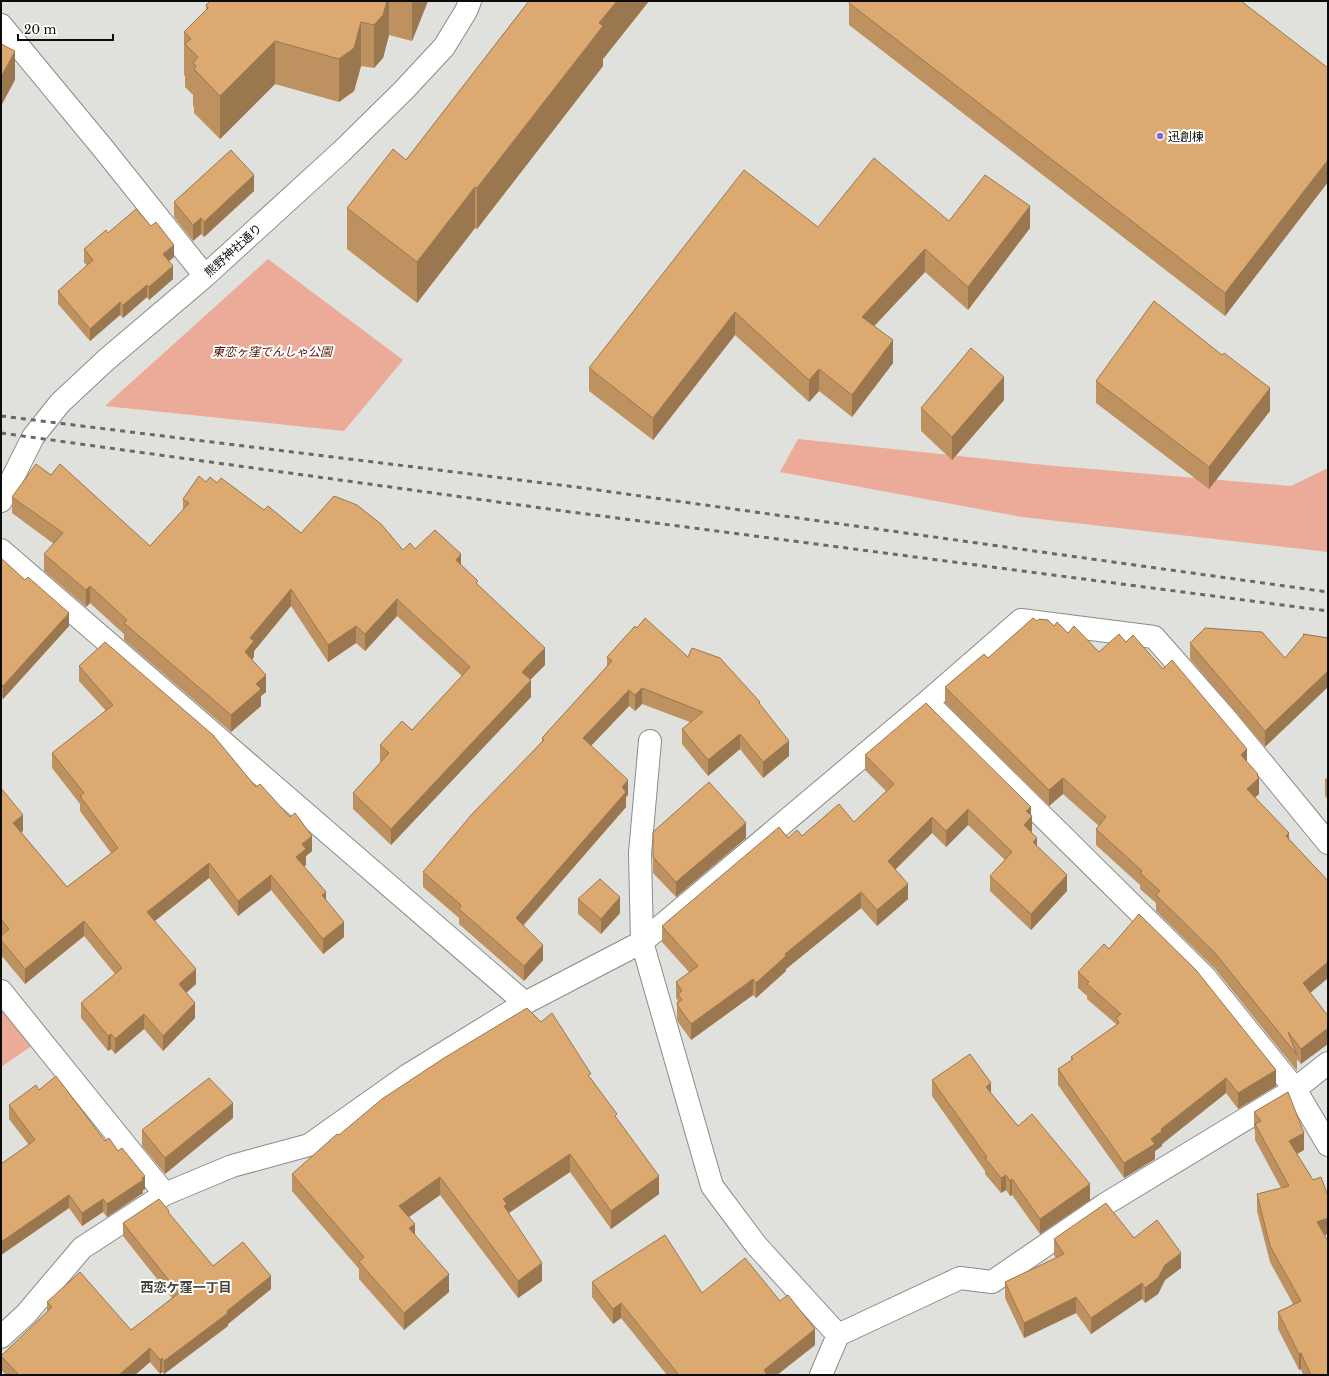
<svg xmlns="http://www.w3.org/2000/svg" width="1329" height="1376" font-family="'Libre Baskerville','Noto Sans JP',serif">
	<rect width="100%" height="100%" fill="#e0e0dc"/>
	<!-- green -->
	<path fill="#ecaa99" d="M268 259 403 360 344 431 105 406Z
		M798 439 1045 465 1291 486 1328 468V552L1022 517 780 472Z
		M1 1010 33 1045 1 1067Z"/>
	<g fill="none" stroke-linecap="round" stroke-linejoin="round">
		<!-- minor casing -->
		<g stroke="#8b8b88" stroke-width="24">
			<path id="minor" d="M1 25 102 147 205 276
				M1 501 33 437 60 403 106 360 205 276 341 152 404 90 444 47 466 11 470 1
				M1 550 525 1003
				M927 702 1205 977 1295 1089 1328 1145
				M650 741 640 853 642 942 712 1186 756 1245 838 1335
				M1 991 165 1194
				M1 1337 26 1314 82 1248 165 1194 232 1166 309 1145 408 1075 525 1003 642 942 927 702 1021 620 1154 637 1227 720 1328 843
				M821 1375 838 1335 960 1278 992 1282 1104 1205 1295 1089 1328 1063"/>
		</g>
		<!-- minor -->
		<use href="#minor" stroke="#fff" stroke-width="22"/>
		<!-- rail -->
		<path stroke="#696967" stroke-width="3" stroke-dasharray="5 5" stroke-linecap="butt" d="M1 416 576 487 1328 592
			M1 433 556 510 1328 611"/>
	</g>
	<!-- wall -->
	<path fill="#bd9260" d="M210 1H428L412 41 389 35 383 58 374 68 361 66 354 91 339 102 275 84 220 139 194 113V107L193 106V95L185 87V76L184 75V32L206 11V5Z
		M529 1H649L603 59V66L477 229 475 228 417 303 347 249V208L406 160Z
		M849 3 1328 68V182L1225 316 849 25Z
		M254 191 204 237 201 234 193 241 174 217V202Z
		M949 221 1030 228 968 310 925 272 874 326 893 363 852 417 819 391 809 402 735 335 653 440 589 391V368L818 227Z
		M108 233 174 257 169 261 173 279 149 300 147 297 123 318 120 315 90 341 58 304V291L87 266 84 262V249Z
		M1096 381 1270 411 1209 489 1096 403Z
		M1004 400 952 460 921 431V408Z
		M51 475 150 546 183 510V499L206 482 217 483 264 510 301 533 403 550 415 549 461 565 545 665 530 680 531 697 391 845 353 809V793L381 762 380 761V745L412 730 462 676 397 616 365 651 356 643 328 662 291 606 254 651V657L252 660 266 692 261 696V706L231 732 124 640V634L90 603 86 607 44 571V554L54 544 12 513V497Z
		M1 558 69 626 3 699 1 697Z
		M1037 621 1054 626 1068 633 1099 652 1126 642 1247 762 1258 776 1259 794 1255 797 1289 839 1328 881V978L1310 993 1301 1064 1297 1059V1071L1215 969 1156 911V903L1140 889V885L1096 845V829L1099 826 1063 794 1049 806 945 703V687L988 658Z
		M637 628 688 657 760 705 789 756 763 778 740 749 708 776 682 744V729L690 722 642 704 635 711 629 706 591 746 628 795 626 797V807L524 925 543 960 524 981 459 924V918L423 887V872L542 741V738L607 666V657Z
		M1303 634 1328 638 1265 747 1190 659V643L1285 658 1303 637Z
		M79 666 256 787 312 851 306 856V865L304 866 326 901 344 937 323 954 271 890 238 916 209 878 155 921 196 984 186 993 195 1018 163 1051 144 1029 115 1054 111 1049 108 1051 81 1018V1003L115 974 84 936 25 984 1 955V936L2 935 1 934V788L23 831 21 832 67 887 111 853 80 811V804L52 768V753L106 711 79 681Z
		M865 755 1031 816V832L1037 846 1067 891 1031 930 990 891V876L1005 860 968 825 946 847 932 833 895 869 908 899 877 926 861 908 786 969V971L756 998 753 995 691 1040 678 1022 677 1019V1003L678 1001 676 998V982L689 972 662 942V926L788 838 802 836 854 822 886 791 865 770Z
		M1328 778V799L1325 796V780Z
		M653 832 746 838 676 897 653 873Z
		M578 899 620 913 601 934 578 914Z
		M1078 972 1276 1086 1238 1109 1226 1093 1162 1144V1146L1155 1151V1159L1124 1178 1058 1085V1069L1071 1061V1057L1116 1025V1024L1087 999V996L1078 988Z
		M591 1078 617 1119 659 1194 611 1229 570 1172 509 1213 542 1281 518 1298 440 1195 409 1217 415 1235 449 1292 404 1330 359 1279V1269L292 1191V1174L339 1135Z
		M932 1080 991 1093 1018 1126 1090 1200 1040 1234 1012 1195 1010 1196 1006 1190 1001 1193 985 1174V1171L932 1096Z
		M39 1090 105 1141 145 1189 143 1190V1193L107 1217 103 1212 82 1226 69 1208 1 1255V1164L29 1145 9 1119V1105Z
		M1254 1112 1304 1150 1297 1154 1313 1180 1328 1196V1234L1325 1235 1328 1375H1303L1301 1369 1299 1370 1278 1329V1312L1293 1304 1270 1262 1257 1211V1194L1281 1188 1255 1140V1130L1254 1129Z
		M233 1118 165 1174 142 1146V1130Z
		M169 1214 213 1266 271 1289 228 1324V1326L164 1374 162 1372 160 1374 150 1362 135 1375H6L1 1370V1356L47 1312V1302L131 1330 172 1298 123 1236V1223Z
		M1134 1238 1181 1268 1165 1280 1158 1294 1145 1303 1142 1299 1091 1334 1076 1313 1024 1338 1005 1298V1282L1056 1258 1054 1255V1239Z
		M592 1282 702 1293 815 1345 777 1375H667L621 1318 613 1324 592 1297Z"/>
	<!-- shaded-wall -->
	<path fill="#9a774e" d="M387 1H389V35L383 58 374 68V25Z
		M412 1H428L412 41Z
		M617 1H649L603 59V66L477 229V188L599 23Z
		M361 22V66L354 91 339 102V59Z
		M275 41V84L220 139V96Z
		M15 51V80L1 106V77Z
		M1328 160V182L1225 316V293Z
		M254 175V191L204 237V222Z
		M475 187V228L417 303V262Z
		M1030 206V228L968 310V287Z
		M201 218V234L193 241V225Z
		M174 245V257L163 266V254Z
		M925 249V272L862 339V317Z
		M173 266V279L149 300V287Z
		M147 285V297L123 318V305Z
		M120 302V315L90 341V329Z
		M735 312V335L653 440V418Z
		M893 340V363L852 417V395Z
		M819 369V391L809 402V380Z
		M1004 377V400L952 460V437Z
		M1270 388V411L1209 489V467Z
		M461 554V571L456 560Z
		M90 586V603L86 607V590Z
		M291 589V606L254 651V657L245 668V652L250 638Z
		M397 599V616L365 651V634Z
		M69 613V626L3 699V686Z
		M356 626V643L328 662V645Z
		M545 648V665L522 688V672Z
		M1328 671V687L1265 747V731Z
		M266 675V692L261 696V706L231 732V715L256 684Z
		M531 680V697L391 845V829Z
		M642 688V704L635 711V695Z
		M629 690V706L583 754V738Z
		M740 734V749L708 776V760Z
		M789 741V756L763 778V762Z
		M1247 749V764L1241 755Z
		M1258 774V779L1259 778V794L1247 805V789Z
		M1063 778V794L1049 806V790Z
		M628 780V795L626 797V807L516 933V918L622 787Z
		M1031 807V817L1032 816V832L1024 825 1026 811Z
		M968 809V825L946 847V831Z
		M23 815V831L13 838V823Z
		M932 817V833L888 877V861Z
		M746 823V838L676 897V882Z
		M1289 833V849L1286 836Z
		M312 836V851L306 856V865L296 872V857L302 844Z
		M1037 838V853L1033 842Z
		M209 863V878L147 927V912Z
		M271 875V890L238 916V901Z
		M1067 875V891L1031 930V914Z
		M908 884V899L877 926V910Z
		M326 892V907L322 895Z
		M861 892V908L786 969V971L756 998V983L785 954Z
		M620 897V913L601 934V919Z
		M84 921V936L25 984V969Z
		M344 922V937L323 954V939Z
		M543 945V960L524 981V966Z
		M1328 962V978L1303 999V983Z
		M196 969V984L179 999V984Z
		M753 979V995L691 1040V1024Z
		M195 1003V1018L163 1051V1036Z
		M144 1014V1029L115 1054V1039Z
		M1328 1028V1044L1301 1064V1049Z
		M111 1034V1049L108 1051V1036Z
		M1276 1070V1086L1238 1109V1093Z
		M1226 1078V1093L1162 1144V1146L1155 1151V1159L1124 1178V1163L1161 1129Z
		M991 1083V1099L986 1087Z
		M233 1103V1118L165 1174V1158Z
		M1304 1133V1150L1289 1158V1141Z
		M570 1154V1172L507 1214V1222L503 1199Z
		M1006 1175V1190L1001 1193V1178Z
		M145 1176V1189L143 1190V1193L107 1217V1204Z
		M659 1176V1194L611 1229V1211Z
		M440 1177V1195L399 1224V1206Z
		M1012 1179V1195L1010 1196V1181Z
		M1090 1184V1200L1040 1234V1219Z
		M69 1195V1208L1 1255V1242Z
		M103 1199V1212L82 1226V1213Z
		M1328 1218V1234L1317 1238V1222Z
		M415 1224V1242L409 1228Z
		M1181 1253V1268L1165 1280 1158 1294 1145 1303V1288L1165 1265Z
		M542 1263V1281L518 1298V1281Z
		M449 1274V1292L404 1330V1313Z
		M271 1276V1289L228 1324V1326L164 1374V1361L227 1311Z
		M1142 1283V1299L1091 1334V1318Z
		M1076 1297V1313L1024 1338V1323Z
		M621 1303V1318L613 1324V1309Z
		M815 1329V1345L777 1375H764V1370Z
		M150 1348V1362L135 1375H119Z
		M1301 1353V1369L1299 1370V1354Z
		M162 1358V1372L160 1374V1360Z"/>
	<!-- building -->
	<path fill="#dcaa70" stroke="#9a774e" d="M210 1H387L383 15 374 25 361 22 354 48 339 59 275 41 220 96 194 69 196 66 193 63 198 57 185 44 191 39 184 32 208 8 206 5Z
		M529 1H617L599 23 603 26 477 188 475 187 417 262 347 208 393 149 406 160Z
		M850 1H1241L1328 68V160L1225 293 849 3Z
		M1 44 15 51 1 77Z
		M231 150 254 175 204 222 201 218 193 225 174 202Z
		M874 158 949 221 985 175 1030 206 968 287 925 249 862 317 893 340 852 395 819 369 809 380 735 312 653 418 589 368 744 170 818 227Z
		M136 209 151 226 156 222 174 245 163 254 173 266 149 287 147 285 123 305 120 302 90 329 58 291 93 260 84 249 106 230 108 233Z
		M1154 301 1222 355 1224 353 1270 388 1209 467 1096 381Z
		M971 348 1004 377 952 437 921 408Z
		M36 464 51 475 60 464 150 546 189 503 183 499 199 476 206 482 210 477 217 483 221 478 264 510 268 506 301 533 334 496 357 505 381 524 403 550 410 543 415 549 435 530 461 554 456 560 478 581 476 583 545 648 522 672 531 680 391 829 353 793 389 753 380 745 402 721 412 730 470 667 397 599 365 634 356 626 328 645 291 589 250 638 254 641 245 652 266 675 256 684 261 689 231 715 124 623 127 620 90 586 86 590 44 554 63 533 12 497Z
		M1 558 25 580 28 577 69 613 3 686 1 684Z
		M645 618 688 657 692 648 720 658 760 702 759 703 789 741 763 762 740 734 708 760 682 729 703 712 642 688 635 695 629 690 583 738 628 780 622 787 626 792 516 918 543 945 524 966 459 909 461 905 423 872 473 813 544 740 542 738 612 661 607 657 635 626 637 628Z
		M1033 618 1037 621 1039 619 1048 620 1054 626 1057 622 1068 633 1074 626 1099 652 1119 634 1126 642 1133 635 1163 669 1172 660 1247 749 1241 755 1258 774 1257 775 1259 778 1247 789 1289 833 1286 836 1328 881V962L1303 983 1328 1016V1028L1301 1049 1288 1032 1297 1055 1215 953 1156 895 1160 891 1140 873 1142 871 1096 829 1106 817 1063 778 1049 790 945 687 984 654 988 658Z
		M1205 628 1262 632 1285 658 1304 635 1303 634 1328 638V671L1265 731 1190 643Z
		M105 642 213 735 256 787 260 784 290 817 295 813 312 836 302 844 306 849 296 857 326 892 322 895 344 922 323 939 271 875 238 901 209 863 147 912 196 969 179 984 195 1003 163 1036 144 1014 115 1039 111 1034 108 1036 81 1003 122 968 84 921 25 969 1 940V936L9 929 1 919V788L23 815 13 823 67 887 118 848 80 796 84 793 52 753 113 705 79 666Z
		M926 703 1031 807 1026 811 1032 816 1024 825 1037 838 1033 842 1067 875 1031 914 990 876 1012 852 968 809 946 831 932 817 888 861 908 884 877 910 861 892 785 954 786 956 756 983 753 979 691 1024 678 1006 677 1003 682 1000 678 994 682 991 676 982 698 966 662 926 779 827 788 838 797 830 802 836 839 804 854 822 894 784 865 755Z
		M1328 778V784L1325 780Z
		M709 782 746 823 676 882 653 857V832Z
		M600 879 620 897 601 919 578 899Z
		M1139 914 1196 970 1276 1070 1238 1093 1226 1078 1161 1129 1162 1131 1151 1139 1155 1144 1124 1163 1058 1069 1073 1059 1071 1057 1119 1023 1116 1018 1121 1014 1087 984 1089 982 1078 972 1104 944 1109 949Z
		M527 1008 541 1022 552 1013 591 1074 588 1075 617 1114 615 1116 659 1176 611 1211 570 1154 503 1199 507 1204 504 1206 542 1263 518 1281 440 1177 399 1206 415 1224 409 1228 449 1274 404 1313 359 1262 364 1257 292 1174 337 1134 339 1135 382 1099 444 1058Z
		M970 1054 991 1083 986 1087 1018 1126 1032 1114 1090 1184 1040 1219 1012 1179 1010 1181 1006 1175 1001 1178 985 1158 987 1157 932 1080Z
		M56 1076 105 1141 109 1138 118 1151 122 1148 145 1176 142 1178 143 1180 107 1204 103 1199 82 1213 69 1195 1 1242V1164L35 1140 9 1105 36 1085 39 1090Z
		M209 1078 233 1103 165 1158 142 1130Z
		M1288 1092 1304 1133 1289 1141 1313 1180 1321 1177 1328 1196V1218L1317 1222 1328 1241V1375H1311L1301 1353 1299 1354 1278 1312 1301 1301 1270 1246 1257 1194 1289 1186 1255 1124 1261 1121 1254 1112Z
		M159 1199 169 1211 168 1212 213 1266 243 1242 271 1276 227 1311 228 1313 164 1361 162 1358 160 1360 150 1348 119 1375H19L1 1356 52 1307 47 1302 80 1272 131 1330 179 1293 123 1223Z
		M1106 1203 1134 1238 1157 1220 1181 1253 1165 1265 1158 1278 1145 1288 1142 1283 1091 1318 1076 1297 1024 1323 1005 1282 1064 1254 1054 1239Z
		M665 1235 702 1293 745 1258 780 1301 788 1295 815 1329 764 1370 767 1375H679L621 1303 613 1309 592 1282Z"/>
	<!-- markers -->
	<circle fill="#7f63df" stroke="#fffffe" stroke-width="1.5" cx="1160" cy="136" r="4"/>
	<g text-anchor="middle" dominant-baseline="central" stroke-width="4" stroke-linejoin="round" paint-order="stroke">
		<!-- poi labels -->
		<g font-size="12" fill="#0c0c0b" stroke="#fffffe" text-anchor="start">
			<text x="1168" y="136">迅創棟</text>
		</g>
		<!-- street labels -->
		<g font-size="12" fill="#0c0c0b" stroke="#fffffe">
			<text transform="translate(233 250) rotate(-42)">熊野神社通り</text>
		</g>
		<!-- park labels -->
		<g font-size="12" font-style="italic" fill="#521001" stroke="#fffffe">
			<text x="272" y="351">東恋ヶ窪でんしゃ公園</text>
		</g>
		<!-- neighbourhood labels -->
		<g font-size="13" font-weight="bold" fill="#434340" stroke="#fffffe">
			<text x="186" y="1287">西恋ケ窪一丁目</text>
		</g>
	</g>
	<!-- border -->
	<rect width="1329" height="1376" fill="none" stroke="#0c0c0b" stroke-width="4"/>
	<!-- scale -->
	<path d="M18 34v6h95v-6" fill="none" stroke="#0c0c0b" stroke-width="2"/>
	<text x="24" y="34" font-size="12" fill="#0c0c0b" stroke="#fffffe" stroke-width="3" paint-order="stroke">20 m</text>
</svg>
